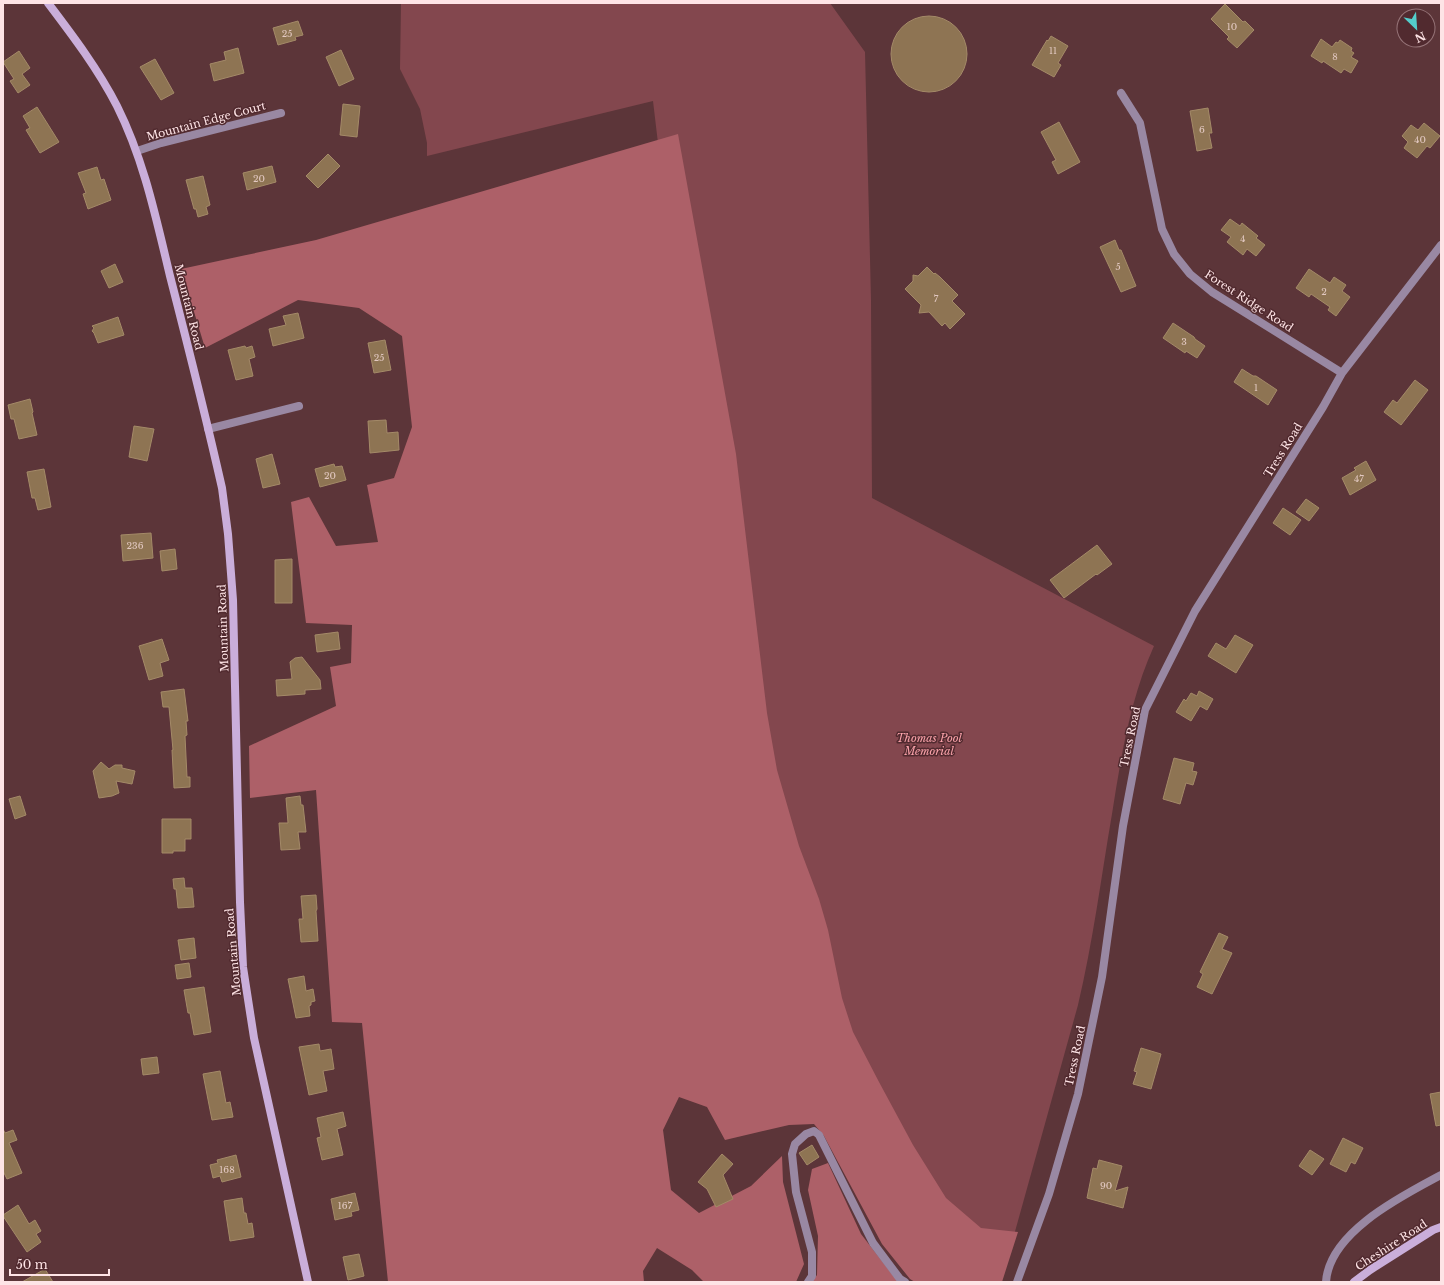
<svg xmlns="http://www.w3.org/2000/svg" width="1444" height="1285" font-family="'Libre Baskerville',serif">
	<rect width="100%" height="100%" fill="#5c3539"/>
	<!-- green -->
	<path fill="#83474e" d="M401 3H830L865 52 871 300 872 498 1154 646C1130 699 1121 757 1112 814 1101 878 1093 942 1078 1005L1001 1282 867 1197 678 312 653 101 427 156V143L420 109 400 69Z"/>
	<!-- forest -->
	<path fill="#ad6068" d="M678 134 736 454 767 713 777 770 799 846 819 899 828 930 842 998 853 1032 879 1082 913 1145 946 1198 981 1228 1018 1232 1002 1282H915L910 1279 882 1244 824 1136 814 1124 789 1125 725 1140 707 1107 679 1097 663 1130 671 1190 699 1213 751 1186 782 1156 783 1182 804 1264 796 1282H704L692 1270 657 1248 643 1271 644 1282H388L362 1023 332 1022 316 790 250 798 249 746 336 706 330 667 351 663 352 625 306 623 291 502 309 497 336 546 378 542 367 485 394 478 412 427 402 336 359 308 298 300 205 348 181 269 316 240Z
		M828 1163 861 1234 898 1282H812L817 1275 818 1236 808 1190 812 1169Z"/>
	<!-- building -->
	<path fill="#8e7453" stroke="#a48a68" d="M1225 4 1243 22 1245 21 1254 30 1237 48 1227 39 1229 37 1211 19Z
		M891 54a38 38 0 1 1 76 0a38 38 0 1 1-76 0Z
		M298 21 303 35 295 37 296 40 278 45 273 28Z
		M1051 36 1068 46 1058 63 1061 65 1054 77 1032 65 1047 40 1048 41Z
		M1321 39 1332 47 1336 42 1338 43 1340 40 1352 48 1351 51 1354 53 1351 57 1358 61 1351 73 1344 69 1341 73 1323 61 1322 63 1311 56Z
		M238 48 244 73 214 81 210 64 226 60 224 52Z
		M341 50 354 79 339 86 326 57Z
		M19 51 30 68 22 74 30 85 18 93 10 81 14 79 3 62Z
		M155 59 174 93 161 100 140 67Z
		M343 104 360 106 357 137 340 135Z
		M37 107 59 142 40 153 26 130 30 128 23 116Z
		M1208 108 1212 133H1209L1212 148 1197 151 1190 111Z
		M1059 122 1080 162 1058 174 1052 162 1056 160 1041 132Z
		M1424 123 1440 136 1430 148 1427 146 1417 158 1404 148 1408 142 1402 136 1411 125 1418 130Z
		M328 154 340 166 318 188 306 176Z
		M272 166 276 182 247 190 243 173Z
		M97 167 101 180 104 179 111 200 88 209 83 194 86 193 78 173Z
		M203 176 210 205 206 207 208 214 198 217 196 209H194L186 180Z
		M1230 219 1240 226 1242 223 1258 236 1256 238 1265 245 1256 256 1247 249 1243 255 1227 242 1231 237 1221 230Z
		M1115 240 1119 250H1121L1136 286 1121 292 1100 247Z
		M115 264 123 282 109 288 101 271Z
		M927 267 934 274 935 273 940 277 958 295 952 301 965 314 950 329 945 323 942 326 929 312 919 313 921 305 905 289 913 281V275L918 276Z
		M1309 269 1330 283 1334 277 1346 285 1342 291 1350 297 1336 316 1328 310 1330 307 1311 294 1309 297 1296 288Z
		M298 313 304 338 273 346 269 329 286 325 283 316Z
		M118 317 124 335 98 343 94 333 92 331 94 328 92 326Z
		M1173 323 1194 337 1195 339 1205 346 1197 358 1186 351 1185 353 1163 338Z
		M385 340 391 370 374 373 368 343Z
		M245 346 246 348 252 346 255 357 249 359 253 376 236 380 228 350Z
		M1242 369 1253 376H1256L1277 390 1268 405 1234 382Z
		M1415 380 1428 390 1401 425 1384 412 1393 400 1397 403Z
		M30 399 33 412 32 413 37 435 19 439 14 419H11L8 405Z
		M386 420 387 433 398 432 399 450 370 453 368 421Z
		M134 426 154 429 147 461 129 457Z
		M272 454 280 484 263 488 256 459Z
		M1366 461 1376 480 1350 495 1342 478 1356 470 1354 468Z
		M334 464 335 467 342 466 346 480 320 487 315 469Z
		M44 469 51 507 38 510 35 498H32L27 472Z
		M1306 499 1319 508 1309 521 1296 512Z
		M1283 508 1301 520 1290 535 1273 523Z
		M151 533 153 558 123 561 121 535Z
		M1097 545 1112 564 1097 575 1096 574 1064 598 1050 580Z
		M175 549 177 569 162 571 160 551Z
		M292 559V603H275V560Z
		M338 632 340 649 317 652 315 635Z
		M1235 635 1253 645 1236 673 1208 656 1216 643 1226 649Z
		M162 639 169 660 160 663 163 676 149 680 139 646Z
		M302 657 320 680 321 689 305 690V694L277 696 276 680 292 679 290 662 295 658Z
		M184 689 188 721H186L187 735 185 736 187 777H190V787L174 788 172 750H173L169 707H163L161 692Z
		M1199 691 1213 699 1207 710 1200 706 1191 721 1176 712 1184 699 1186 701 1191 693 1197 696Z
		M1174 758 1194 763 1192 771 1197 772 1193 785 1186 783 1180 804 1163 799Z
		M101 762 109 769 115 765H122V768L135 771 132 784 116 781 119 793 112 796 99 798 93 771Z
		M20 796 26 815 15 819 9 799Z
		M300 796 301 805H303L306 832H298L300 849 281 850 279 823H288L286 798Z
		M162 819H191V839H185V851H173V853H162Z
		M184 878 185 888H192L194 907 178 908 176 889H174L173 879Z
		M316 895 317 909 316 911 318 941 301 942 299 919H303L301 896Z
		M1219 933 1228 937 1222 949 1232 953 1212 994 1197 987 1203 974 1200 972Z
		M194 938 196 958 181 960 178 940Z
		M189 963 191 977 177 979 175 965Z
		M304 976 306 991 313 989 315 1001 311 1002V1005L309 1006 310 1016 296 1018 288 979Z
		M204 987 211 1032 194 1035 190 1013H188L184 990Z
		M319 1044 320 1051 331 1049 334 1069 323 1071 327 1091 309 1095 299 1047Z
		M1141 1048 1161 1054 1151 1089 1133 1084 1137 1072 1134 1071Z
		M157 1057 159 1073 143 1075 141 1059Z
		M220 1071 226 1103 230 1102 233 1117 212 1120 203 1074Z
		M1441 1092V1125L1436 1126 1430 1094Z
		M343 1112 346 1126 337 1129 343 1155 322 1160 317 1138 321 1137 317 1118Z
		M3 1129 5 1133 13 1130 17 1140 9 1143 22 1173 7 1179 3 1171Z
		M1343 1138 1363 1148 1355 1164 1351 1162 1346 1172 1330 1164Z
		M812 1145 819 1157 807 1165 799 1153Z
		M1310 1150 1324 1159 1312 1175 1299 1166Z
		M722 1154 733 1164 723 1175 733 1199 716 1207 707 1189 698 1182Z
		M236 1155 241 1177 222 1182 220 1176 213 1178 210 1165 218 1163 217 1160Z
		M1099 1160 1122 1166 1115 1191 1128 1187 1123 1208 1087 1198 1093 1168 1097 1169Z
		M355 1193 359 1210 351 1212 352 1216 335 1220 331 1199Z
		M242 1198 244 1213H246L248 1224 252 1223 254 1237 230 1241 224 1201Z
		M18 1205 29 1224 35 1220 41 1231 36 1234 41 1242 27 1252 3 1216V1215Z
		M359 1254 364 1276 348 1280 343 1257Z
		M45 1269 53 1282H22Z"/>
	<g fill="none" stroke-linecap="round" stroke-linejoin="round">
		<!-- lane -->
		<path stroke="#9988a3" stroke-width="8" d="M808 1282 812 1276V1252L796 1192 792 1154 795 1144 806 1134 814 1131 819 1135 873 1243 900 1279 905 1282
			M1326 1282C1329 1232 1402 1196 1441 1175"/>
		<!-- street -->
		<path stroke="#9988a3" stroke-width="8" d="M1121 93 1140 123 1162 229 1174 254 1190 274 1212 292 1342 373
			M137 151 161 143 281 113
			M208 429 299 406
			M1017 1282 1049 1194 1078 1094 1102 977 1123 826 1145 710 1195 611 1323 407 1342 373 1441 245"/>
		<!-- secondary -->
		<path stroke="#caaeda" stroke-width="8" d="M48 3C73 36 98 69 117 106 144 160 156 218 170 276 188 346 206 417 222 488L228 534 233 600 240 902 243 967 254 1038 308 1282
			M1354 1282 1370 1270 1433 1230 1441 1227"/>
	</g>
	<g text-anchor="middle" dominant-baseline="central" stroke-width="3" stroke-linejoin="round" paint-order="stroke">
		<!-- number labels -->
		<g font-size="9" fill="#e2c8c1">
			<text x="1232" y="26">10</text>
			<text x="287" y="33">25</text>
			<text x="1053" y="50">11</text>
			<text x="1335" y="56">8</text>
			<text x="1202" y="129">6</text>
			<text x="1420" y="139">40</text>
			<text x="259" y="178">20</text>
			<text x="1243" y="238">4</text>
			<text x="1118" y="266">5</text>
			<text x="1324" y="291">2</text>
			<text x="936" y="298">7</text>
			<text x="1184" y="341">3</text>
			<text x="379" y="357">25</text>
			<text x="1256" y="387">1</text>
			<text x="330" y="475">20</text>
			<text x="1359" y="478">47</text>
			<text x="135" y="545">236</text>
			<text x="227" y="1169">168</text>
			<text x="1106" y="1185">90</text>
			<text x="345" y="1205">167</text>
		</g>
		<!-- street labels -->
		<g font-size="11" fill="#fee4e6" stroke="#512a2f">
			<text transform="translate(206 121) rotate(-15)">Mountain Edge Court</text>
			<text transform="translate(1249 301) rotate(33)">Forest Ridge Road</text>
			<text transform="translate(189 307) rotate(76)">Mountain Road</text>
			<text transform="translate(1283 450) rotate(-58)">Tress Road</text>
			<text transform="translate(223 628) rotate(-92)">Mountain Road</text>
			<text transform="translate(1130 737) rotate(-78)">Tress Road</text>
			<text transform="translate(233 952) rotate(-95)">Mountain Road</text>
			<text transform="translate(1075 1056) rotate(-78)">Tress Road</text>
			<text transform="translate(1391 1245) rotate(-33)">Cheshire Road</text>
		</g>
		<!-- park labels -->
		<g font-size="11" font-style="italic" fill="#fba3ab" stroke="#512a2f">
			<text x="929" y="738">Thomas Pool<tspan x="929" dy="13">Memorial</tspan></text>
		</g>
	</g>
	<!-- border -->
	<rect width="1444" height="1285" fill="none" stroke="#fee4e6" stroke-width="8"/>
	<!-- north arrow -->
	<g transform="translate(1416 28) rotate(155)"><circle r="19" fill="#512a2f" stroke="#967478"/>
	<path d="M0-3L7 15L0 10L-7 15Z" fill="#53cdcb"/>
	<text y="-6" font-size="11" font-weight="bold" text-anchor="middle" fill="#fee4e6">N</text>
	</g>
	<!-- scale -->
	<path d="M10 1269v6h99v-6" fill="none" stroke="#fee4e6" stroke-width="2"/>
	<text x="16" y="1269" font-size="12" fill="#fee4e6" stroke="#512a2f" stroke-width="3" paint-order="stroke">50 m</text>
</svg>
